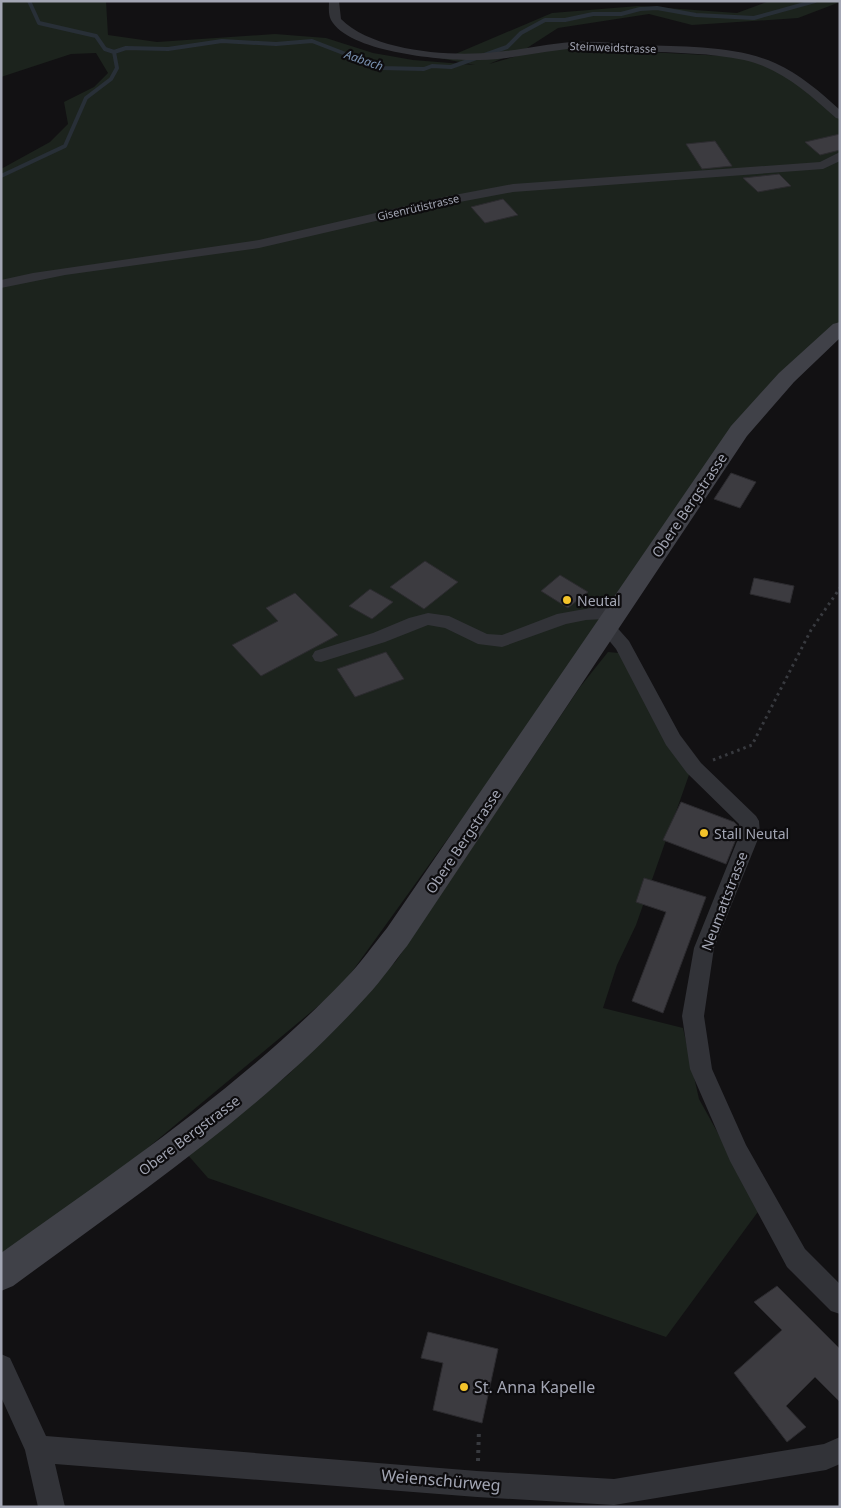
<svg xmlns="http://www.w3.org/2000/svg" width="841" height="1508" font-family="'Noto Sans',sans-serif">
	<rect width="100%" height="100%" fill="#121113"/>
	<!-- green -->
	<path fill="#1c231d" d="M1 1H106L108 35 157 42 275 34 326 38 373 53 413 60 475 65 419 54 453 55 552 13 638 6 737 13 769 1 840 2 798 18 692 25 649 14 558 28 527 48 489 64 549 47 745 57 776 67 840 116V327L714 469 341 987 1 1270V169L50 142 68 124 64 102 94 87 108 73 96 53 71 54 1 77Z
		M608 652 619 653 690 772 636 925 617 965 603 1008 683 1028 699 1099 760 1209 666 1337 208 1178 187 1154 289 1074 396 961 580 687Z"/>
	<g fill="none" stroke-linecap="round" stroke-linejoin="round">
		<!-- stream -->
		<path stroke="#282f37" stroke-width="4" d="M29 1 39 23 96 36 105 49 114 52
			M114 52 126 48 168 49 222 41 276 44 312 41 382 68 424 69 432 66 451 67 507 47 521 33 545 20H565L593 14H621L640 9 657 8 696 15 754 18 815 1
			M1 176 65 146 86 98 111 79 117 68 114 52"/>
	</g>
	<!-- building -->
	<path fill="#3c3b40" stroke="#2c2b2f" d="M840 134V150L820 155 805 142Z
		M715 141 732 166 702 169 686 144Z
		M779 174 791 186 758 192 743 178Z
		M503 199 518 215 485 223 471 207Z
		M731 473 756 482 740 508 714 499Z
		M425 561 458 582 424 609 390 587Z
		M560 575 588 592 568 608 541 591Z
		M754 578 794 586 790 603 750 594Z
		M370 589 393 602 372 619 349 606Z
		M295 593 338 635 261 676 232 645 278 621 266 608Z
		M386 652 404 679 355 697 337 669Z
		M681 802 734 822 737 825 738 834 726 864 663 840Z
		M644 878 706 897 663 1013 632 1001 666 912 636 902Z
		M777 1286 840 1349V1402L815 1377 786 1406 806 1427 787 1442 734 1373 782 1330 754 1302Z
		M428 1332 498 1349 482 1423 433 1410 443 1363 421 1358Z"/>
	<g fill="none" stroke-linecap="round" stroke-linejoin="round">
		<!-- path-far1 -->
		<path stroke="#383a3f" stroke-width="3" stroke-dasharray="2.5 4" stroke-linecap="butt" d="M713 760 752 745 811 630 840 588"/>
		<!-- path -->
		<path stroke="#383a3f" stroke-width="4" stroke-dasharray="3 5" stroke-linecap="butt" d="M478 1461 479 1429"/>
		<!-- street -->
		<path fill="#323338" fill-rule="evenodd" d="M329 1H339L341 19C374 52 452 57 496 52 522 50 546 44 572 42 595 41 617 43 640 45 684 47 734 45 775 63 800 74 820 92 840 110V119L836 118C809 94 781 68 744 60 711 53 676 53 642 51 623 50 604 48 585 48 550 49 516 59 480 60 446 61 349 53 331 20 328 14 329 7 329 1Z
			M840 152V161L823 169 513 192 449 204 259 248 65 275 1 288V280L33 273 259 240 449 196 513 184 820 162Z
			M596 607 622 610 625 614 622 618 586 620 566 624 502 647 478 644 445 628 428 625 385 642 321 662 315 661 312 656 315 651 373 633 409 618 428 613 449 616 487 634 502 635 557 614Z
			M607 621 613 623 629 641 680 735 701 763 756 816 759 821 760 834 714 948 704 1016 712 1069 746 1145 805 1249 840 1284V1314L831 1311 787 1267 730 1161 690 1069 682 1016 694 948 740 834 739 824 687 773 666 745 616 649 598 627 601 623Z
			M1 1354 10 1358 46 1436 477 1471 614 1479 824 1444 840 1437V1464L826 1470 614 1505 477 1497 55 1464 65 1507H38L25 1450 1 1397Z"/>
		<!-- secondary -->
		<path fill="#404148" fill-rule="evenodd" d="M840 322V338L794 382 747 436 407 946C394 962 382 980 367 996 265 1109 135 1196 13 1286L1 1291V1253C120 1168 244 1085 346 978 361 963 373 945 387 928L731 426 779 373 833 324Z"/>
	</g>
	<!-- markers -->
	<g fill="#f3c32a" stroke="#0d0c0e" stroke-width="2">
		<circle cx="567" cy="600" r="5"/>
		<circle cx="704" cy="833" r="5"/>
		<circle cx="464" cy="1387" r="5"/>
	</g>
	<g text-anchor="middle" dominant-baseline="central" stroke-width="4.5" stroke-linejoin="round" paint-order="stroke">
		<!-- far-street labels -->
		<g font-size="11" fill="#a3a6b4" stroke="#0d0c0e">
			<text transform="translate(613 47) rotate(2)">Steinweidstrasse</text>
			<text transform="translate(418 207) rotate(-13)">Gisenrütistrasse</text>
		</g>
		<!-- far-water labels -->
		<g font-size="12" font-style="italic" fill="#7991b0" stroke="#0d0c0e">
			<text transform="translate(364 60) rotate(19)">Aabach</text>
		</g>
		<!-- street labels -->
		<g font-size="14" fill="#a3a6b4" stroke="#0d0c0e">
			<text transform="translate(689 505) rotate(-56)">Obere Bergstrasse</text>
			<text transform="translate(463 841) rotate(-56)">Obere Bergstrasse</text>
			<text transform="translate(724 901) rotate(-69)">Neumattstrasse</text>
			<text transform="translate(189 1135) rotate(-37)">Obere Bergstrasse</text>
		</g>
		<!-- poi labels -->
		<g font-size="14" fill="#a3a6b4" stroke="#0d0c0e" text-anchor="start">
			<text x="577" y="600">Neutal</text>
			<text x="714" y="833">Stall Neutal</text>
		</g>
		<!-- near-poi labels -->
		<g font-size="16" fill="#a3a6b4" stroke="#0d0c0e" text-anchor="start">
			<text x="474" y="1387">St. Anna Kapelle</text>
		</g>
		<!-- near-street labels -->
		<g font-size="16" fill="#a3a6b4" stroke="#0d0c0e">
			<text transform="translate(441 1480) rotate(5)">Weienschürweg</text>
		</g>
	</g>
	<!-- border -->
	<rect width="841" height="1508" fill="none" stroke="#a3a6b4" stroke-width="5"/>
</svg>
